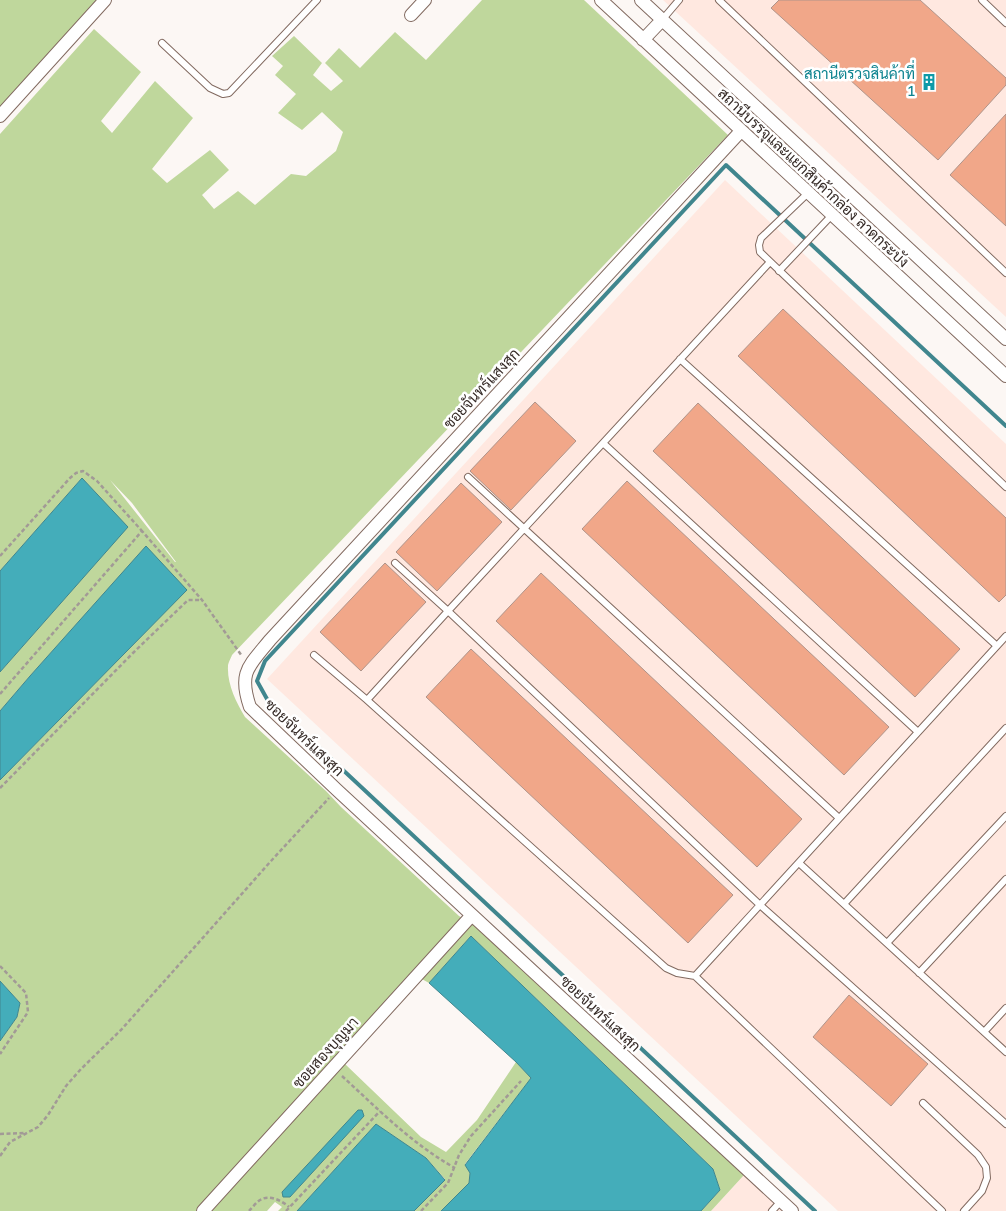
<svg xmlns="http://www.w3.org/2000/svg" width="1006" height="1211" font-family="'Golos Text',Sarabun,sans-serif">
	<rect width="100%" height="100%" fill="#fcf7f4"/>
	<!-- built -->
	<path fill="#ffe8e0" d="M663 0H1006V317Z
		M725 180 1006 444V1211H838L267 679Z
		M744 1175 785 1211H711Z"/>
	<!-- green -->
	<path fill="#bfd79c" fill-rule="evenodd" d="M0 0H102L0 110Z
		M482 0H584L728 135 232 655C231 658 228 663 228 666 227 684 236 702 245 717L326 791 341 807 459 916 474 925 744 1175 711 1211H701L720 1190 713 1169 471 936 429 983 420 978 345 1064 421 1137 446 1152 477 1120 516 1062 531 1078 465 1164 470 1173 469 1183 441 1211H414L445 1179 426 1158 376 1124 297 1211H278L282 1207 275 1202 267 1211H0V1041L17 1017 20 1003 0 981V780L186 590 146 547 30 676 0 711V672L127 527 82 478 0 571V134L94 29 141 72 101 121 112 133 155 81 193 118 152 169 167 183 210 150 229 170 202 195 214 209 238 191 255 205 291 174 306 176 336 151 343 132 322 112 302 130 278 113 296 94 275 75 283 66 272 56 294 36 322 63 313 75 331 91 343 81 325 63 339 48 360 68 395 32 426 60ZM110 480 132 503 176 562H175ZM362 1111 363 1116 290 1197H283Z"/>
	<!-- water -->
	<path fill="#44adba" stroke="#40868e" d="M82 478 128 527 0 672V571Z
		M146 546 187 590 0 780V711L30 676Z
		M471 936 713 1169 720 1190 701 1211H441L469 1183 470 1173 465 1165 531 1078 516 1062 429 983Z
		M0 981 20 1003 17 1017 0 1041Z
		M358 1110H362L364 1116 290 1197H283L282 1192Z
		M376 1124 426 1158 445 1180 414 1211H297Z"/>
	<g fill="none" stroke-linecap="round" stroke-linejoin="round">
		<!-- stream -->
		<path stroke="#40868e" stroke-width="4" d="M815 1211 267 699 257 681 265 661 726 165 1006 426"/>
	</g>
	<!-- building -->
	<path fill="#f1a789" stroke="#af948a" d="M779 0H920L1006 78V85L938 160 771 8Z
		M1006 114V226L950 175Z
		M783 309 1006 518V595L999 602 738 356Z
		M535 402 576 441 511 510 470 471Z
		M698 403 960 649 915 697 653 451Z
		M627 481 889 727 844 775 582 529Z
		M461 483 502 522 437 591 396 552Z
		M385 563 426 602 361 671 320 632Z
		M541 573 802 819 757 867 496 621Z
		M471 649 733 895 688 943 426 697Z
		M849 995 928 1064 891 1106 813 1037Z"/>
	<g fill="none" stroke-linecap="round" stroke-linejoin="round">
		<!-- service casing -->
		<g stroke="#826a60" stroke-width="8">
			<path id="service" d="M719 0 1006 273
				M982 0 1006 23
				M662 20 679 0
				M162 43 210 88 223 94 229 93 317 0
				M808 193 761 238 759 245 760 252 1006 487
				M779 271 832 215
				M680 359 997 646
				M603 443 918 732
				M468 477 839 818
				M395 563 448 611 760 905 1006 1124
				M314 655 367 700 666 968 677 973 695 976 942 1211
				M367 700 448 611 770 262
				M799 863 1006 1052
				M844 904 1006 728
				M887 943 1006 816
				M919 973 1006 879
				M695 976 1006 636
				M984 1032 1006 1008
				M923 1103 978 1155 986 1167 987 1178 982 1191 964 1211
				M772 1211 781 1201"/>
		</g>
		<!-- minor casing -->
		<g stroke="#826a60" stroke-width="14">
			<path id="minor" d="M601 0 1006 376
				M641 0 1006 339
				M411 15 425 0
				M643 40 662 20
				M0 116 105 0
				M741 131 270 640C249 666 238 672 250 707L337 790 472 915 792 1211
				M203 1211 472 915"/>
		</g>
		<!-- path -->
		<path stroke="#a29a96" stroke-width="2.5" stroke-dasharray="4 2.5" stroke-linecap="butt" d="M0 556 70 478 76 473 83 471 97 481 142 531
			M0 694 142 531 202 600 242 656
			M0 788 133 653 188 600H202
			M0 966 26 993 28 1012 0 1054
			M342 1076C378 1109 412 1144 455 1168
			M0 1134 26 1133
			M0 1156 10 1142 38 1127 48 1115 66 1086 81 1069 121 1030 271 861 329 798
			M249 1211C253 1207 257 1201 262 1199 271 1195 282 1201 289 1207
			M286 1211 380 1111
			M421 1211 448 1183 459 1155 471 1136 521 1081"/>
		<!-- service -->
		<use href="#service" stroke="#fff" stroke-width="6"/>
		<!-- minor -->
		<use href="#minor" stroke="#fff" stroke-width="12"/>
	</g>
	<!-- icons -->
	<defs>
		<g id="building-bare" transform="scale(1.35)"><path d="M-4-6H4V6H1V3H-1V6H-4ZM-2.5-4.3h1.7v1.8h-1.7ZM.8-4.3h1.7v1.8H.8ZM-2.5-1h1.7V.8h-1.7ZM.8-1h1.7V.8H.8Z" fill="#0f9aa8" stroke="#fff" stroke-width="2.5" paint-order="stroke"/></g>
	</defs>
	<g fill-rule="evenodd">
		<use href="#building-bare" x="929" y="82"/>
	</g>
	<g text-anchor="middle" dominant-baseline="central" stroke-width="5" stroke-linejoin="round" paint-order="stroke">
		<!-- culture labels -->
		<g font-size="15" fill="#0d838f" stroke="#fff" text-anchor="end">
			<text x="915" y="73">สถานีตรวจสินค้าที่<tspan x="915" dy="17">1</tspan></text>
		</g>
		<!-- street labels -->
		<g font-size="15" fill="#352a26" stroke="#fff">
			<text transform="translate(814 177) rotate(43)">สถานีบรรจุและแยกสินค้ากล่อง ลาดกระบัง</text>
			<text transform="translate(481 388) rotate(-47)">ซอยจันทร์แสงสุก</text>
			<text transform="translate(305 737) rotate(44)">ซอยจันทร์แสงสุก</text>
			<text transform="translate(601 1013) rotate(43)">ซอยจันทร์แสงสุก</text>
			<text transform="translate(325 1052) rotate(-48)">ซอยสองบุญมา</text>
		</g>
	</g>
</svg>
